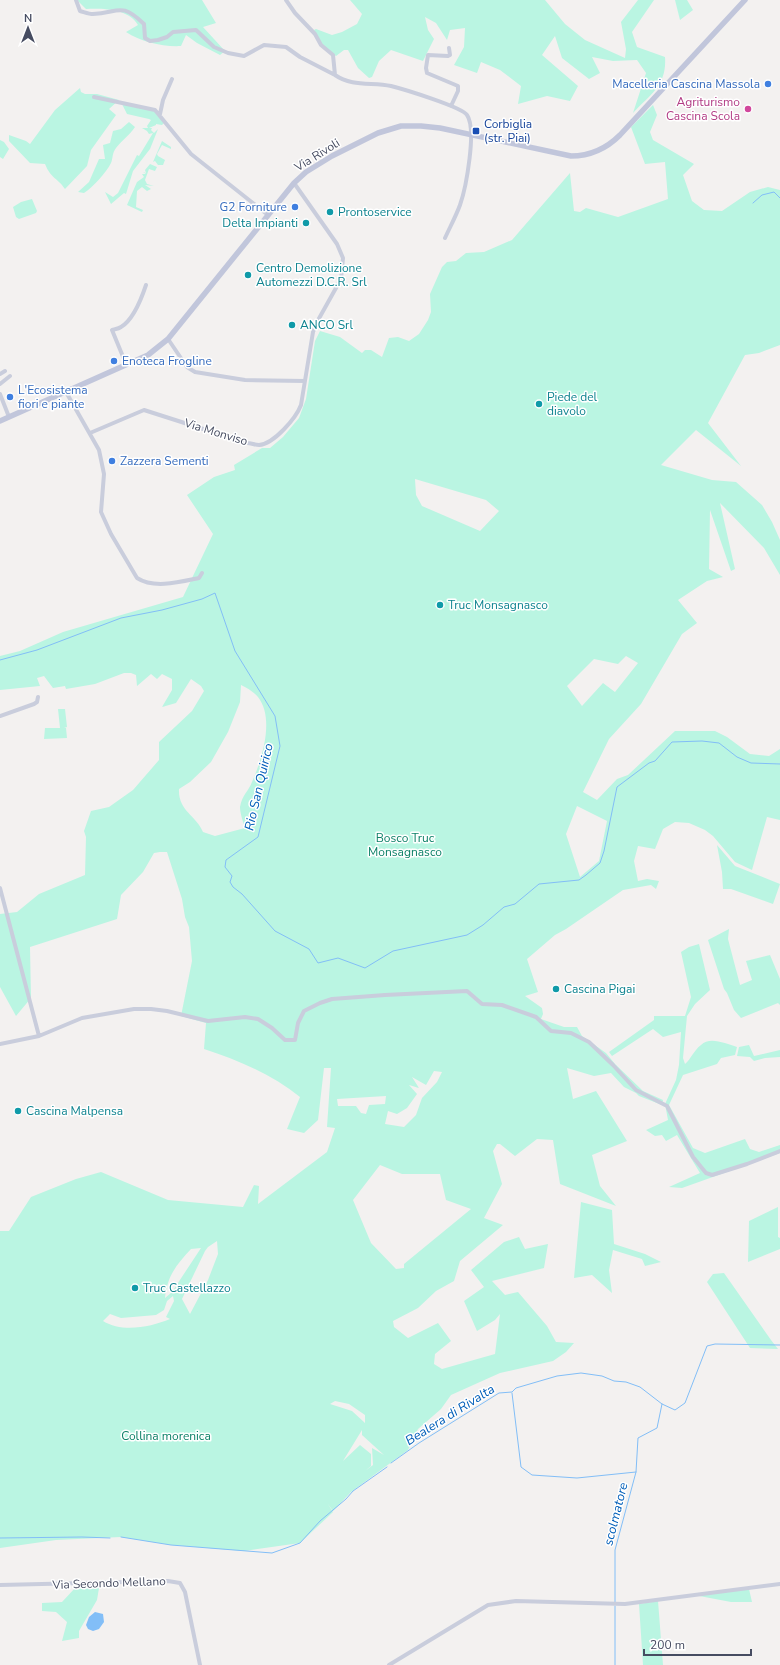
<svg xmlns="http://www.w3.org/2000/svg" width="780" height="1665" font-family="'Nunito Sans',sans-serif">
	<rect width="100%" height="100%" fill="#f3f1f0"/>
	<!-- green -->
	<path fill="#baf5e2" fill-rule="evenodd" d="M77 0H202L216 23 203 27 225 51 220 55 197 43 186 35 181 46C163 47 141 42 126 32L138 25C129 9 103 8 86 9Z
		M350 0H545L565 24 585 40 625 58 626 49 621 22 638 0H654L632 32 637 47 665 57C667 85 651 94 633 113L646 73 637 60 613 61 592 57 600 73 589 79 562 58 555 36 542 55 578 86 570 101 547 96 518 104 521 86 500 70 481 62 477 73 454 65 464 47 465 28 450 30 447 40 436 23 425 17 428 30 434 39 423 61 391 50 379 61 372 77 369 78 358 68 348 50H344L336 56 321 44 314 30 316 29 332 35 342 32 357 24 362 14Z
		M675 0H687L693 10 680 20Z
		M80 88 81 92 85 94H97L119 100 109 109 116 115 91 150 87 166 65 189C57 177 51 179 45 164L30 163 9 141V135L26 141 30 144 55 110Z
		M122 104 154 111 164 123 162 125 156 124V125L149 128H152L151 130 154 133 158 129 150 149 133 171 126 194 124 193 111 204 105 192 113 197 118 193 137 155 139 156 153 133 149 134 147 131 142 128H148L147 126 151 120 149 119 127 114Z
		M653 105 657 115 650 132 653 140 694 164 683 175 692 201 704 210 722 211 750 192 768 187 780 190V345L759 353 745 355 708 423 741 466 696 430 661 465 712 480 736 482 762 505 772 522 780 540V575L764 548 720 503 735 569 731 571 710 510 709 569 723 577 707 581 678 600 697 623 682 634 641 704 609 739 583 792 597 800 617 779 628 775 675 731H715L727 737 750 754 769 756 780 749V820L767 817 752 870 735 862 713 836 705 830 689 823 675 822 663 829 655 849 638 846 634 861 638 881 647 879 659 881 656 889 651 885 623 890 566 929 555 935 527 959 538 992 525 996 542 1008 543 1014 541 1019 564 1027H577L582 1036 606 1053 615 1064 643 1091 663 1100 662 1105 639 1096 636 1093 624 1087 611 1073 594 1076 567 1068 573 1099 596 1091 627 1141 592 1155 600 1186 616 1206 560 1184 553 1140 537 1139 515 1156 500 1144H497L493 1151 502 1184 484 1218 503 1225 460 1261 454 1281 436 1291 418 1308 393 1321 394 1327 408 1338 438 1323 451 1341 435 1354 434 1364 442 1369 495 1354 500 1314 495 1320 477 1331 464 1301 484 1287 471 1270 504 1242 519 1237 525 1249 548 1244 544 1268 492 1281 505 1295 518 1292 547 1326 556 1342 574 1343 566 1352 553 1361 500 1373 451 1395 441 1409 418 1429 408 1450 351 1492 333 1511 328 1504 333 1512 300 1543 244 1551 171 1545 121 1537 56 1540 0 1548V1231H9L31 1197 76 1179 101 1172 168 1200 243 1207 254 1185 259 1186 258 1204 327 1152 335 1128 327 1127 331 1068H324L318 1120 304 1133 287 1129 300 1097C273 1075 238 1060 204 1049L206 1023 181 1016 192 961 189 927 185 917 182 899 167 852H160L154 853 143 872 121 895 117 919 30 947 31 998 16 1016 0 987V914L17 912 39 894 85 875 86 837 84 831 91 811 109 807 133 790 159 760V742L192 711 204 691 201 686 191 679 176 703 162 707 172 690V679L162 674 157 679 151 674 137 686 136 675 131 673H124L95 684 66 689 65 686 53 688 44 676 37 678 40 686 0 690V656L20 651 63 632 183 597 213 534 187 495 214 477 235 470 234 465 262 448H270L283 437 299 418 306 399 315 341 320 331 340 337 362 353 365 350H371L382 357 389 338 398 337 409 341 419 334 428 320 431 312 430 294 442 267 447 262 456 261 466 253 484 252 512 240 570 173 574 211 580 212 586 208 618 217 668 199 665 162 645 164 631 127ZM415 479 486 500 499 511 480 531 422 506 416 495ZM626 656 638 663 615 692 603 683 582 706 567 686 594 659 618 664ZM241 685C247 688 254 692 258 697 275 719 262 759 252 782 248 792 242 795 240 807 240 813 243 822 245 828L215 836 203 832C196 815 178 811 179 789L190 782 211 762 228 732 240 702ZM577 806 607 821 599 861 580 877 566 834ZM434 1071 442 1072 437 1082 422 1098 416 1115 404 1127 385 1124 388 1111 397 1114 407 1108 417 1094 409 1085 419 1088 412 1077 426 1085ZM386 1096 385 1104 369 1105 366 1114 361 1113 356 1106H338L337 1099ZM380 1165 402 1174H440L446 1200 471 1209 404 1264V1268L396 1269 371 1243 353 1200ZM217 1241 218 1254 208 1280 190 1314 182 1299 205 1251 208 1247ZM201 1248 172 1292 165 1298C167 1276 177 1264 191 1249ZM173 1296 174 1301 166 1317 170 1319C151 1327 122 1333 103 1321L110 1314 121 1318 156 1315 164 1310 167 1301ZM335 1401 349 1404 365 1415V1423L352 1411 330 1404ZM362 1430V1435L384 1455 372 1448 373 1465 365 1471 371 1466V1454L360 1445 343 1461Z
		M129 122 135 127C130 135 122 140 116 148 112 153 113 158 111 163 106 173 93 187 84 193L78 192 89 182 99 159H105L103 145 110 143 113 131 121 129Z
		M0 140 4 142 9 149 3 159 0 157Z
		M162 141 171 147V149L162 145 157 154 158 156 165 160 163 165H158L155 161 153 162Z
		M150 164 157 167 155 171 149 169 145 180 147 184 154 186 145 185 151 189 147 191 142 187 137 191 136 207 143 210 142 212 127 205 137 182 144 177 142 174H146L143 172 146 173 145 170Z
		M32 199 37 211 36 213 19 219 16 217 13 207 21 202Z
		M58 709H65L67 727 64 728H66L67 738 44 739 45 728H60Z
		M717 845 735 866 780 884 773 904 731 889H723L722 872Z
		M729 929 728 939 740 985 752 980 746 961 770 955 780 979V1005L778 1003 741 1018 734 1010 727 993 724 989 708 940Z
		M699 944 710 990 695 1004 687 1016 683 1058 685 1064C691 1059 694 1050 701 1045 710 1036 726 1044 737 1047L735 1055 721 1058 717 1064 683 1075 669 1105 693 1148 705 1153 745 1139 750 1149 759 1152 780 1145V1153L682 1188 669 1187 700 1173 677 1135 666 1141 662 1135 655 1136 646 1130 668 1120 665 1104 676 1080 679 1065 681 1032 663 1037 653 1029 612 1056 609 1052 654 1020V1016H685L691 997 681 952 689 947Z
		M749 1045 754 1056 780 1050V1057L765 1058 754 1061 750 1057 737 1056 739 1047Z
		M581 1202 612 1210 614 1244 645 1254 661 1262 645 1266 642 1259 613 1250 609 1270 612 1293 592 1275 574 1278Z
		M778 1207V1237L780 1238V1249L748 1262 749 1221Z
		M724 1273 771 1340 778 1349 750 1348 707 1282 713 1274Z
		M76 1587 99 1588 97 1600 79 1631V1638L62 1641 67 1622 56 1612 42 1611V1603L62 1602Z
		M749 1589 752 1602H731L694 1595Z
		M658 1601 663 1665H643L639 1604Z"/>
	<!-- water -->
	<path fill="#82bef7" d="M95 1612 103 1614 104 1622 99 1629 93 1631 88 1629 86 1625 89 1617Z"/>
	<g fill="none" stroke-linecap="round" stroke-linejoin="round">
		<!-- stream -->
		<path stroke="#82bef7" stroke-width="1" d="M753 203 762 195 774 192 780 198
			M0 660 37 650 121 618 162 610 202 599 215 593 235 651 275 716 280 746 258 837 226 860 225 867 232 876 230 882 233 887 242 894 275 931 309 949 318 963 338 958 365 968 393 951 467 935 483 925 504 907 515 904 539 884 579 880 586 875 600 863 604 851 617 787 649 763 655 761 672 742 702 741 719 743 737 757 751 763 780 764
			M512 1393 521 1467 532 1475 577 1478 636 1472
			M391 1463 419 1443 499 1393 512 1392 516 1388 557 1376 581 1373 602 1376 614 1381 626 1382 640 1387 662 1404 675 1410 685 1403 707 1346 715 1344 780 1345
			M121 1537 171 1545 272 1553 300 1543 320 1521 346 1499 353 1491 387 1467
			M0 1538 82 1537 110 1538
			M615 1602V1550L636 1472 638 1438 657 1428 662 1404
			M615 1665V1606"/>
		<!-- street -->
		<path stroke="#c9cddc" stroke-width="4" d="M76 0 80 11C84 12 89 14 93 14 119 13 120 1 144 24L145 38 150 41 158 40 167 37 173 32 196 30 214 47 228 53 244 56 264 45 286 47 300 57 335 75
			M286 0 295 13 315 34 321 45 333 55 335 75C352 87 372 82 391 86 403 89 462 107 467 115 477 129 466 188 460 205 456 216 450 227 445 238
			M449 48 450 55 448 56 428 55 426 68 427 73 458 86V91L451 106
			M94 97 155 110 191 154 268 215
			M160 114 163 100 172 79
			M168 339 187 367 195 372 245 380 305 381
			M126 364 112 330C115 329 118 329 121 327 133 320 142 297 146 285
			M0 374 5 371
			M0 384 10 376
			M66 392 99 450 104 474 101 512 111 534 137 578C154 589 180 582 199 578L202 573
			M0 394 9 417
			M90 433 144 410 247 443C251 443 255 445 259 445 274 444 296 418 301 405L313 332 317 322 341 279 343 258 337 244 294 183
			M0 716 34 704 37 702 38 697
			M0 888 39 1036
			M0 1044 39 1036 82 1018 134 1009H151L167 1011 208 1021 245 1017 258 1019 272 1028 285 1040H295L298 1023 304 1011 320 1003 332 999 385 995 467 991 482 1004 502 1005 536 1017 551 1031 571 1033 589 1042 613 1065 636 1090 667 1106 693 1157 706 1173 712 1175 747 1164 780 1151
			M0 1585 168 1581 180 1583 185 1592 200 1665
			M389 1665 488 1605 516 1601 625 1604 780 1584"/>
		<!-- secondary -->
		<path stroke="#c1c6db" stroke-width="5.5" d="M0 421 148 355 168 339 294 183 306 172 332 156 378 133 401 126H421L440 128 571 156C591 156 606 149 620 135L745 0"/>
	</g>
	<!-- markers -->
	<g fill="#3f7fe0" stroke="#fff" stroke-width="1.5">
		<circle cx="768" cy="84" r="4"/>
		<circle cx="295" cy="207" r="4"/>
		<circle cx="114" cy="361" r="4"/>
		<circle cx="10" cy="397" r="4"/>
		<circle cx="112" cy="461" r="4"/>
	</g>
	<circle fill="#d1479c" stroke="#fff" stroke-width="1.5" cx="748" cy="109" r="4"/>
	<rect fill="#1a4fb4" stroke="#fff" stroke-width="1.5" x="472" y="127" width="8" height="8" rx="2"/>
	<g fill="#0f9aa8" stroke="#fff" stroke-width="1.5">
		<circle cx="330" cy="212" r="4"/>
		<circle cx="306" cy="223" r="4"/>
		<circle cx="248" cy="275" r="4"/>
		<circle cx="292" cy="325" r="4"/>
		<circle cx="539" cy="404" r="4"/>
		<circle cx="440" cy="605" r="4"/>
		<circle cx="556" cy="989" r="4"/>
		<circle cx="18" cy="1111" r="4"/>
		<circle cx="135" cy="1288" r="4"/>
	</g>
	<g text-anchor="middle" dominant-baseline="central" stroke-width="3" stroke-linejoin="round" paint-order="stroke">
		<!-- shop labels -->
		<g font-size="12" fill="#366cbe" stroke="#fff" text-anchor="start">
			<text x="760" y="84" text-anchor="end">Macelleria Cascina Massola</text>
			<text x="287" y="207" text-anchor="end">G2 Forniture</text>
			<text x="122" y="361">Enoteca Frogline</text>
			<text x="18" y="390">L'Ecosistema<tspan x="18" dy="14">fiori e piante</tspan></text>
			<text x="120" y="461">Zazzera Sementi</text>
		</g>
		<!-- hotel labels -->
		<g font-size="12" fill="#b23c85" stroke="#fff" text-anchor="end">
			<text x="740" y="102">Agriturismo<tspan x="740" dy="14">Cascina Scola</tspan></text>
		</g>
		<!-- transit labels -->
		<g font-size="12" fill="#164399" stroke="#fff" text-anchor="start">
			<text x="484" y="124">Corbiglia<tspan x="484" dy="14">(str. Piai)</tspan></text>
		</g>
		<!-- street labels -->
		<g font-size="12" fill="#464c61" stroke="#fff">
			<text transform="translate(317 155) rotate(-32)">Via Rivoli</text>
			<text transform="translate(216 432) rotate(17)">Via Monviso</text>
			<text transform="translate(109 1583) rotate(-2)">Via Secondo Mellano</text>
		</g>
		<!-- culture labels -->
		<g font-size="12" fill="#0d838f" stroke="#fff" text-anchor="start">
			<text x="338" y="212">Prontoservice</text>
			<text x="298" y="223" text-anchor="end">Delta Impianti</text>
			<text x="256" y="268">Centro Demolizione<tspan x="256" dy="14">Automezzi D.C.R. Srl</tspan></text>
			<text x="300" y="325">ANCO Srl</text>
			<text x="547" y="397">Piede del<tspan x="547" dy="14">diavolo</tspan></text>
			<text x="448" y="605">Truc Monsagnasco</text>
			<text x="564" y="989">Cascina Pigai</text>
			<text x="26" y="1111">Cascina Malpensa</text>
			<text x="143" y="1288">Truc Castellazzo</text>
		</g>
		<!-- park labels -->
		<g font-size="12" fill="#0c8167" stroke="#fff">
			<text x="405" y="838">Bosco Truc<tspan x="405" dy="14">Monsagnasco</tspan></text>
			<text x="166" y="1436">Collina morenica</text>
		</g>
		<!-- water labels -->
		<g font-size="13" font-style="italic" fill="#005eb9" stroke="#fff">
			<text transform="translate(259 787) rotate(-77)">Rio San Quirico</text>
			<text transform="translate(450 1415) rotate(-32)">Bealera di Rivalta</text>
			<text transform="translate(616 1514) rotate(-76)">scolmatore</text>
		</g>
	</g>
	<!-- north arrow -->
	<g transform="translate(28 28)" stroke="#ffffff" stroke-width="3" paint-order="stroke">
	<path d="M0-3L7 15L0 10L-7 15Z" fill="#464c61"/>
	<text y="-6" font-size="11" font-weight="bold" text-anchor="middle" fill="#464c61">N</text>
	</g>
	<!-- scale -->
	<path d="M644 1649v6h107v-6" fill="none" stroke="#464c61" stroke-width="2"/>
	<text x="650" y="1649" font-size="12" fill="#464c61" stroke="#ffffff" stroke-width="3" paint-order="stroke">200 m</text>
</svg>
